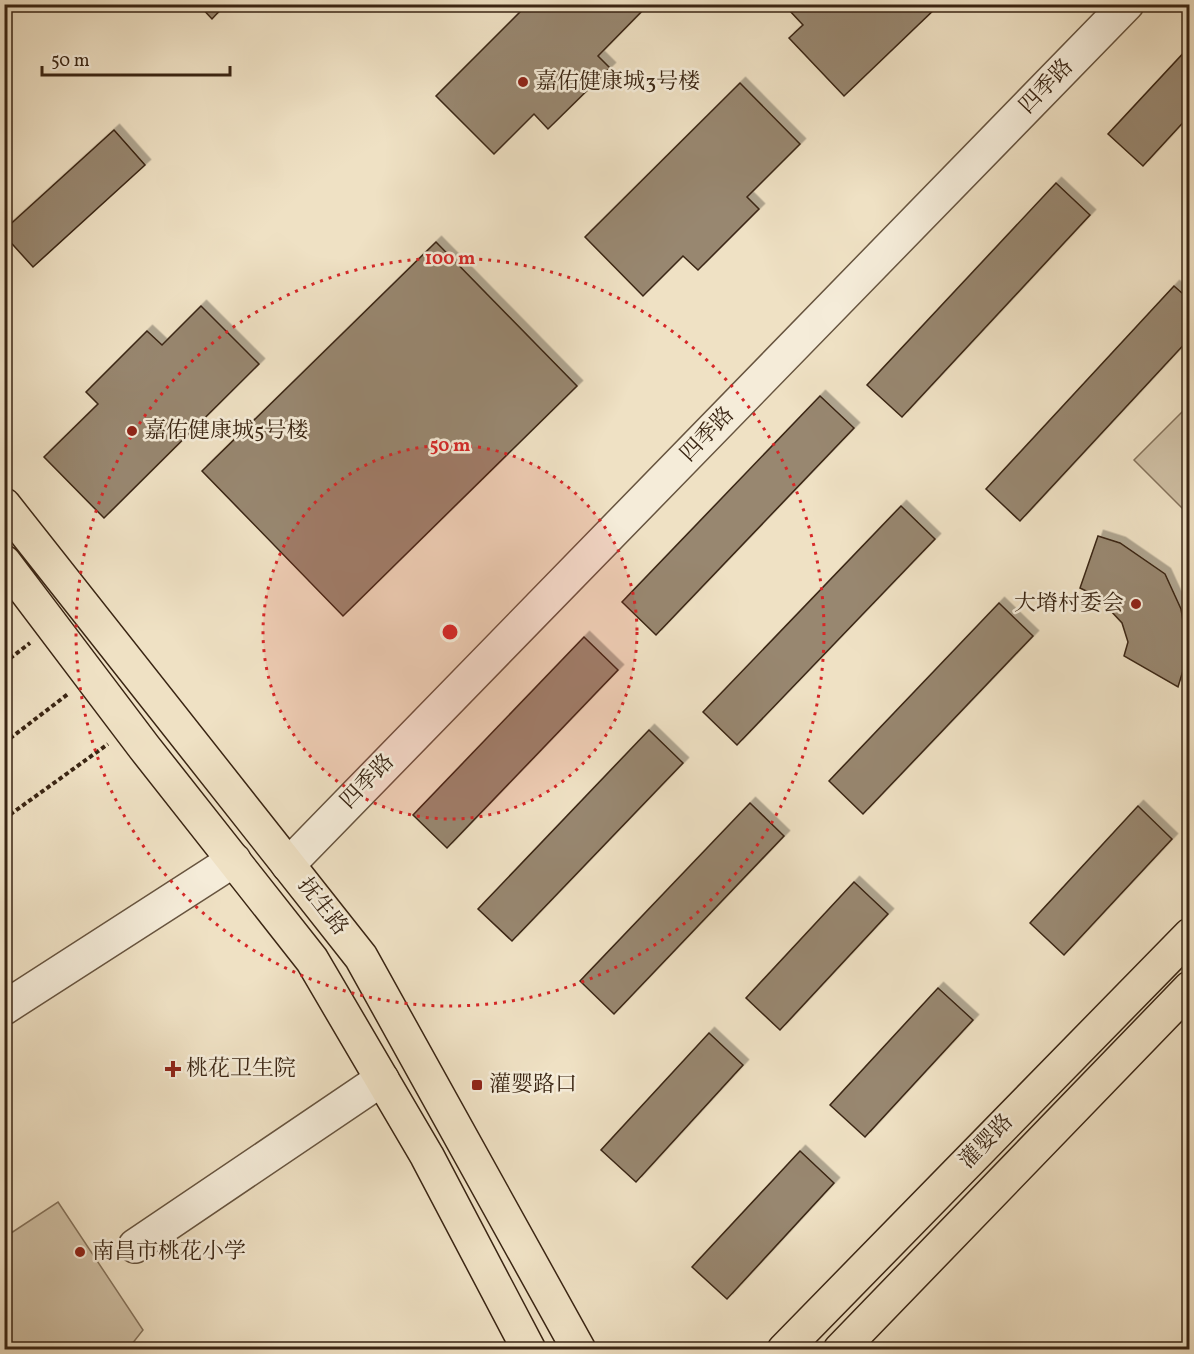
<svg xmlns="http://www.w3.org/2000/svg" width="1194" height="1354" font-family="Vollkorn,'Noto Serif SC',serif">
	<defs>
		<filter id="shadow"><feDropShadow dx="5.5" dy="-5.5" stdDeviation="0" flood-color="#0004"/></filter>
	</defs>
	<rect width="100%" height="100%" fill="#efe1c4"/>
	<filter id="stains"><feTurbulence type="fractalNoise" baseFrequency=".00333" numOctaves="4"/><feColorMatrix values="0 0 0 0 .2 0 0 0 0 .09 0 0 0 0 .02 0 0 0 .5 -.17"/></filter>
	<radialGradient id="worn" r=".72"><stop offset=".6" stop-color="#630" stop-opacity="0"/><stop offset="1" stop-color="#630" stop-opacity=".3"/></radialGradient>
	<!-- green -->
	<path fill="#d0c1a6" stroke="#85735c" stroke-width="1.5" d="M1189 405V501L1182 508 1134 460Z
		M58 1202 143 1330 128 1349H5V1237Z"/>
	<!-- building -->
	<path fill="#98876f" stroke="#3a2513" stroke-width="1.5" filter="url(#shadow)" d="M198 4H226L212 19Z
		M528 4H649L598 56 610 68 548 129 534 114 494 154 436 96Z
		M795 4H940L844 96 789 38 803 25 789 10Z
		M1190 46V115L1143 166 1108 134Z
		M740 83 800 144 747 197 759 209 698 270 683 256 643 296 585 237Z
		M114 130 145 165 33 267 4 235V230Z
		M1056 183 1090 215 902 417 867 385Z
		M436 242 577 386 343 616 202 471Z
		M1174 286 1190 300V338L1020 521 986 489Z
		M201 306 259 364 104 518 44 457 98 404 86 392 147 331 162 345Z
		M820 396 854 428 656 635 622 602Z
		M901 506 935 539 737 745 703 712Z
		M1098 536 1120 543 1165 574 1181 609 1185 633V664L1178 687 1124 656 1128 642 1122 623 1097 596 1080 588Z
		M999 603 1033 636 863 814 829 781Z
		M584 637 618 670 447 848 413 815Z
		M649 730 683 763 512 941 478 909Z
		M750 803 784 836 614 1014 580 981Z
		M1138 806 1172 839 1064 955 1030 923Z
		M854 882 888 914 780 1030 746 998Z
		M938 988 973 1020 865 1137 830 1105Z
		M709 1033 743 1065 636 1182 601 1150Z
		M800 1151 834 1183 727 1299 692 1267Z"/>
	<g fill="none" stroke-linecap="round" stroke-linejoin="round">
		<!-- minor casing -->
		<g stroke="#67543f" stroke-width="36">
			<path id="minor" d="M288 865 1127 4
				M4 1008 234 860
				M135 1246 382 1079"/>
		</g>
		<!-- major casing -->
		<g stroke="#3a2513" stroke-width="36">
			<path id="major" d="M4 505 361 957 579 1350
				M4 562 144 747 312 960 427 1156 529 1350
				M784 1350 1190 935
				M840 1350 1190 988"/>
		</g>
		<!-- path -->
		<path stroke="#3a2513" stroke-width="4" stroke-dasharray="4.5 3" stroke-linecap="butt" d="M4 663 30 643
			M4 743 68 694
			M4 819 108 744"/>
		<!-- minor -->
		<use href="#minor" stroke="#f5ecd9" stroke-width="33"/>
		<!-- major -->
		<use href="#major" stroke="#efe1c4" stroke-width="33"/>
	</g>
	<!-- distance rings -->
	<circle cx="450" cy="632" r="187" fill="#d62828" fill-opacity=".12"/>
	<g fill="none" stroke="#d62828" stroke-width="3" stroke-dasharray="3 6">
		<circle cx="450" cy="632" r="187"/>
		<circle cx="450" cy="632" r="374"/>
	</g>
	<!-- markers -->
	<g fill="#8f2418" stroke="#f5ecd9" stroke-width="2">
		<circle cx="523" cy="82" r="6"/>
		<circle cx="132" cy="431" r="6"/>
		<circle cx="1136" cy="604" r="6"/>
		<path d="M170 1060h6v6h6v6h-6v6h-6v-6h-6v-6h6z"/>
		<rect x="471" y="1079" width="12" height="12" rx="3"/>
		<circle cx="80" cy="1252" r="6"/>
	</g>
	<g text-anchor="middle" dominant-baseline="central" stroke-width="5" stroke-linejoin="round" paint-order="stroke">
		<!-- poi labels -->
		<g font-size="22" fill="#3a2513" stroke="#f5ecd9" text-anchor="start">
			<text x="535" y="82">嘉佑健康城3号楼</text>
			<text x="144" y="431">嘉佑健康城5号楼</text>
			<text x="1124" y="604" text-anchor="end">大塉村委会</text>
			<text x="186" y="1069">桃花卫生院</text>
			<text x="489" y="1085">灌婴路口</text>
			<text x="92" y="1252">南昌市桃花小学</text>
		</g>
		<!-- street labels -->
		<g font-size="22" fill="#3a2513" stroke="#f5ecd9">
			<text transform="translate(1047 87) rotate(-46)">四季路</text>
			<text transform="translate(708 435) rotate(-46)">四季路</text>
			<text transform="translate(368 782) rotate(-46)">四季路</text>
			<text transform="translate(322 907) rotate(52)">抚生路</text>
			<text transform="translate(987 1142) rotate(-46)">灌婴路</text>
		</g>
	</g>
	<circle cx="450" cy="632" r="9" fill="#d62828" stroke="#f5ecd9" stroke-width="3"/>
	<g font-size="18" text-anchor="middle" font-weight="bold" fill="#d62828" stroke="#f5ecd9" stroke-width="5" stroke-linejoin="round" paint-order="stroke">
		<text x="450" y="264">100 m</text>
		<text x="450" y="451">50 m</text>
	</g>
	<!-- margin -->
	<rect width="1194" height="1354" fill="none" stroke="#efe1c4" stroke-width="24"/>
	<rect x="6" y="6" width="1182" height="1342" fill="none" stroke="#3a2513" stroke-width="3"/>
	<rect x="12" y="12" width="1170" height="1330" fill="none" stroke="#3a2513" stroke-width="1.5"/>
	<!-- scale -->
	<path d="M42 66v9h188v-9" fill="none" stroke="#3a2513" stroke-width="3"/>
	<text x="51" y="66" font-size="18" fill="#3a2513" stroke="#f5ecd9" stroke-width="4.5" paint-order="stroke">50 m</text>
	<rect width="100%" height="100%" filter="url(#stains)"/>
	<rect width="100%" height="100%" fill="url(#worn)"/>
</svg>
